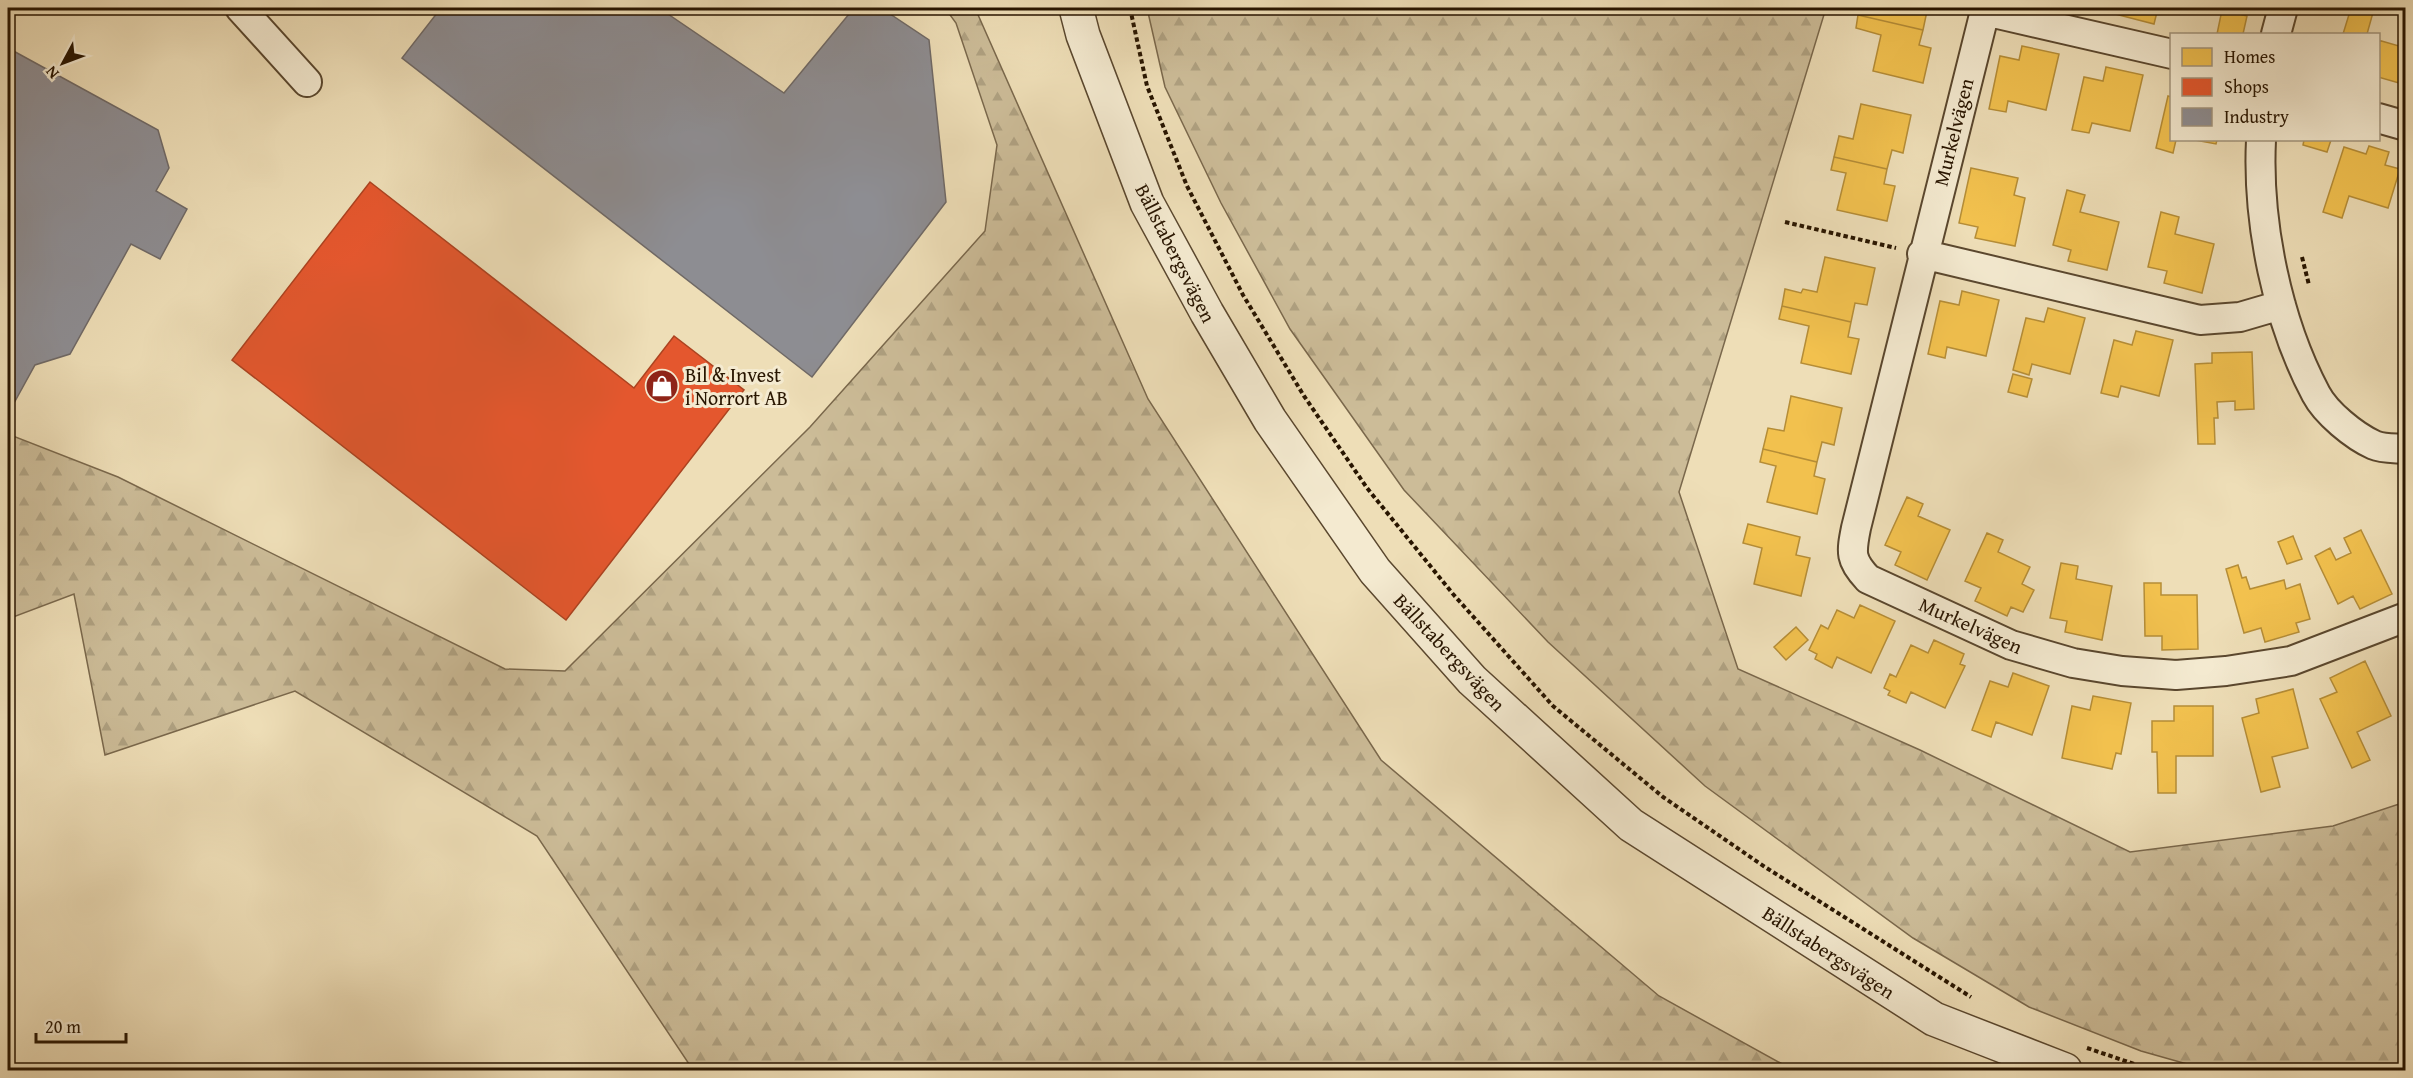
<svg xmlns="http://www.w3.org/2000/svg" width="2413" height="1078" font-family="'Gentium Book Plus',serif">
	<defs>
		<pattern id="forest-firs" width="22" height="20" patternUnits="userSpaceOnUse" patternTransform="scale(1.5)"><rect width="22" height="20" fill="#ccbc98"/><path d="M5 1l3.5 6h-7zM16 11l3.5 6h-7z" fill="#afa181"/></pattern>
	</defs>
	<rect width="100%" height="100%" fill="#eedeb7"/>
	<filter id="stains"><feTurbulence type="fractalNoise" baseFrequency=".00333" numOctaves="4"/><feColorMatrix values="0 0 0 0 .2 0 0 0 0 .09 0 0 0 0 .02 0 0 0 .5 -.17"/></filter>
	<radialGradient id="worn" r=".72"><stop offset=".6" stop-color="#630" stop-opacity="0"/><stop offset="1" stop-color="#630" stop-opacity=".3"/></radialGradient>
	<!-- forest -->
	<path fill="url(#forest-firs)" stroke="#7a684c" stroke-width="1.5" d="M945 8H975L1148 399 1381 760 1659 996 1793 1070H693L537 836 295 691 105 755 74 594 8 619V434L118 477 505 669 565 671 810 427 985 231 997 145 956 23Z
		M1147 8H1826L1679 492 1738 669 1920 750 2130 852 2333 826 2405 802V1070H2208L2141 1051 2029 1007 1913 938 1705 786 1548 642 1404 490 1290 329 1221 203 1165 87Z"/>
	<!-- homes -->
	<path fill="#f2c14e" stroke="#b58d37" stroke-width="1.5" d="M1860 8H1940L1939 14 1927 11 1923 30 1858 15Z
		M2117 8H2158L2154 24 2115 14Z
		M2351 8 2374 9 2367 34H2343Z
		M2222 10 2247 16 2243 34H2217Z
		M1858 15 1923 30 1919 45 1931 48 1923 83 1873 71 1881 35 1856 28Z
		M2378 40 2406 48V85L2378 77Z
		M2022 46 2059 54 2046 110 2008 101 2006 112 1989 109 2000 56 2019 60Z
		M2106 67 2143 75 2130 131 2092 123 2089 133 2072 130 2084 77 2103 81Z
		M2168 96 2172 97V140H2176L2173 153 2156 148Z
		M1861 104 1911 115 1903 153 1892 150 1887 169 1834 157 1839 136 1853 139Z
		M2195 140H2217L2216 144Z
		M2304 140H2331L2327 152 2303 145Z
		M2369 146 2389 152 2385 165 2400 169 2388 208 2349 196 2342 218 2323 212 2344 147 2366 154Z
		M1834 157 1887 169 1884 184 1895 186 1887 221 1837 210 1846 173 1831 170Z
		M1971 168 2018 178 2014 195 2025 198 2015 246 1975 238 1978 227 1959 223Z
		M2067 190 2085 195 2080 212 2119 222 2107 270 2068 261 2071 250 2053 245Z
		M2406 195V211L2401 210Z
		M2161 212 2179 217 2175 234 2214 244 2202 293 2164 283 2167 271 2148 267Z
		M1825 257 1875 268 1867 305 1855 303 1851 322 1782 306 1785 289 1801 293 1803 289 1817 292Z
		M1962 291 1999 300 1986 356 1947 347 1945 358 1928 354 1940 301 1959 305Z
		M1782 306 1851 322 1848 337 1859 339 1851 374 1801 363 1809 326 1779 319Z
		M2048 308 2085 318 2070 374 2032 364 2029 375 2013 370 2026 318 2044 322Z
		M2136 331 2173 340 2159 396 2121 386 2118 397 2101 393 2114 340 2132 345Z
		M2252 352 2254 409 2235 410V401L2217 402 2218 418H2214L2215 444H2198L2195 364 2212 363V353Z
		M2013 374 2032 379 2027 397 2008 392Z
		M1791 396 1842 408 1834 445 1822 442 1817 462 1763 449 1768 428 1784 431Z
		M1763 449 1817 462 1814 476 1825 479 1817 514 1767 502 1776 466 1760 462Z
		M1907 497 1923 504 1918 516 1950 530 1927 580 1895 565 1901 552 1885 545Z
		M2406 514V532L2399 517Z
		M1748 524 1800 537 1796 555 1810 558 1801 596 1754 584 1762 548 1743 543Z
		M2361 530 2392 594 2360 609 2353 596 2338 604 2315 556 2330 548 2336 560 2351 553 2344 538Z
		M1987 533 2003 540 1998 552 2030 567 2022 584 2034 590 2023 612 2011 607 2007 616 1975 601 1981 588 1965 581Z
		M2293 536 2302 559 2287 564 2278 542Z
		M2061 563 2078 566 2076 579 2112 586 2102 640 2065 632 2067 621 2050 618Z
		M2238 565 2242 578 2246 577 2250 589 2284 580 2286 589 2300 584 2310 619 2296 623 2299 632 2265 642 2261 628 2244 633 2226 569Z
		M2144 583H2161V595H2197L2198 649 2162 650V636H2145Z
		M1860 605 1895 621 1871 673 1837 657 1832 668 1815 659 1817 654 1809 650 1821 625 1828 629 1837 610 1854 618Z
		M1796 627 1808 640 1786 660 1774 647Z
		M1934 640 1964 654 1960 664 1965 666 1945 708 1911 692 1906 703 1888 695 1890 691 1884 688 1890 674 1896 677 1911 645 1928 653Z
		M2406 658V675L2399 661Z
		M2365 661 2391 716 2357 732 2370 760 2352 768 2320 699 2337 692 2330 678Z
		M2013 673 2049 686 2032 735 1996 722 1991 737 1972 730 1990 681 2008 687Z
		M2293 689 2308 748 2272 757 2280 787 2261 792 2242 718 2259 713 2256 699Z
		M2093 696 2131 703 2121 754 2116 753 2112 769 2062 758 2072 706 2090 710Z
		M2174 706H2213V756H2176V793H2158L2157 752H2152V721H2174Z"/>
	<!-- shops -->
	<path fill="#e4572e" stroke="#ac4320" stroke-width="1.5" d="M370 182 634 388 674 336 744 390 566 620 232 360Z"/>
	<!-- industry -->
	<path fill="#8d8d92" stroke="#6f6966" stroke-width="1.5" d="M441 8H659L784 93 854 8H881L929 40 946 202 812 377 402 58Z
		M8 48 158 130 169 168 156 191 187 209 160 259 131 244 70 354 35 365 8 414Z"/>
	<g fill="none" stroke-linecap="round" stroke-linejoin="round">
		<!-- minor casing -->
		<g stroke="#5a472e" stroke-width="32">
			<path id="minor" d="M240 8 307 82
				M1985 8V11L2172 54
				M1985 11 1856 528C1851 553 1850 560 1868 579L2011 645 2073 663 2122 671 2176 675 2226 671 2291 661 2406 617
				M2276 34 2283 8
				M2378 118 2406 126
				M2261 140C2257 222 2277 321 2316 394 2326 413 2354 436 2374 445 2383 449 2396 448 2406 449
				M1922 254 2200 320 2240 317 2281 305"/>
		</g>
		<!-- tertiary casing -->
		<g stroke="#5a472e" stroke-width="36">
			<path id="tertiary" d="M1076 8 1083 35 1147 203 1207 313 1270 420 1375 571 1472 680 1631 825 1934 1019 2065 1070"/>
		</g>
		<!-- path -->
		<path stroke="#281500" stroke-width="4" stroke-dasharray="4.5 3" stroke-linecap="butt" d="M1130 8 1147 86 1187 186 1243 295 1304 396 1367 488 1453 594 1553 706 1663 797 1765 867 1971 997
			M1785 222 1896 248
			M2302 257 2309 285
			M2087 1048 2152 1070"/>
		<!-- minor -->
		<use href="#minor" stroke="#f4ead0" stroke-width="28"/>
		<!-- tertiary -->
		<use href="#tertiary" stroke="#f4ead0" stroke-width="33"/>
	</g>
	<!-- icons -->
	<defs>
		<g id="shop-disc" transform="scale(1.725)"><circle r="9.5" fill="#8f2418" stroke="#f4ead0"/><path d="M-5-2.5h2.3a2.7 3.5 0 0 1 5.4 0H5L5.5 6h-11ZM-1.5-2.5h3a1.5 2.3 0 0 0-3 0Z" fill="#fff"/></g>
	</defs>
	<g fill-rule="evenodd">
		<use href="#shop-disc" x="662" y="386"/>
	</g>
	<g text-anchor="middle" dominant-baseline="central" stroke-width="6" stroke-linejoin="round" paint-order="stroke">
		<!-- street labels -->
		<g font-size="20" fill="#281500" stroke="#f4ead0">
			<text transform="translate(1953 132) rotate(-76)">Murkelvägen</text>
			<text transform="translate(1176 253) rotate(63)">Bällstabergsvägen</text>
			<text transform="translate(1971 625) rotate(24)">Murkelvägen</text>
			<text transform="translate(1450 652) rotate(47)">Bällstabergsvägen</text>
			<text transform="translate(1829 952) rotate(33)">Bällstabergsvägen</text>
		</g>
		<!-- poi labels -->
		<g font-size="20" fill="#281500" stroke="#f4ead0" text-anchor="start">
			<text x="685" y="374">Bil &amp; Invest<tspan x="685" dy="23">i Norrort AB</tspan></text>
		</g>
	</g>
	<!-- margin -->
	<rect width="2413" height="1078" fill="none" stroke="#eedeb7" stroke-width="30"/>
	<rect x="9" y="9" width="2395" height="1060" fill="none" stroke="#281500" stroke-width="3"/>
	<rect x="15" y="15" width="2383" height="1048" fill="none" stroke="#281500" stroke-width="1.5"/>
	<!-- legend -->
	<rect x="2170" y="33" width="210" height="108" fill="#f4ead0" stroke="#a2957d" stroke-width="1.5"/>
	<rect x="2182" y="48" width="30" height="18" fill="#f2c14e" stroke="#a2957d" stroke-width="1.5"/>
	<text x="2224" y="63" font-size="18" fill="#281500">Homes</text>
	<rect x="2182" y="78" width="30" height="18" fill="#e4572e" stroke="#a2957d" stroke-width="1.5"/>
	<text x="2224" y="93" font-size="18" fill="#281500">Shops</text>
	<rect x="2182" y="108" width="30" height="18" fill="#8d8d92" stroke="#a2957d" stroke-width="1.5"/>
	<text x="2224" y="123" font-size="18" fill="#281500">Industry</text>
	<!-- north arrow -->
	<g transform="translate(63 63) rotate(229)" stroke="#f4ead0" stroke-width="4.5" paint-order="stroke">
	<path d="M0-4.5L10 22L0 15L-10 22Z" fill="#281500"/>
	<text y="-9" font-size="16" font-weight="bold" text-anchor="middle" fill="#281500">N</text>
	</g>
	<!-- scale -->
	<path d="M36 1033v9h90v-9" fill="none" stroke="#281500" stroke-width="3"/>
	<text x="45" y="1033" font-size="18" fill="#281500" stroke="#f4ead0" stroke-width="4.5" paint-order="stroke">20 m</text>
	<rect width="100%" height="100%" filter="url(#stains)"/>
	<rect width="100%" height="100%" fill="url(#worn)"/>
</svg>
